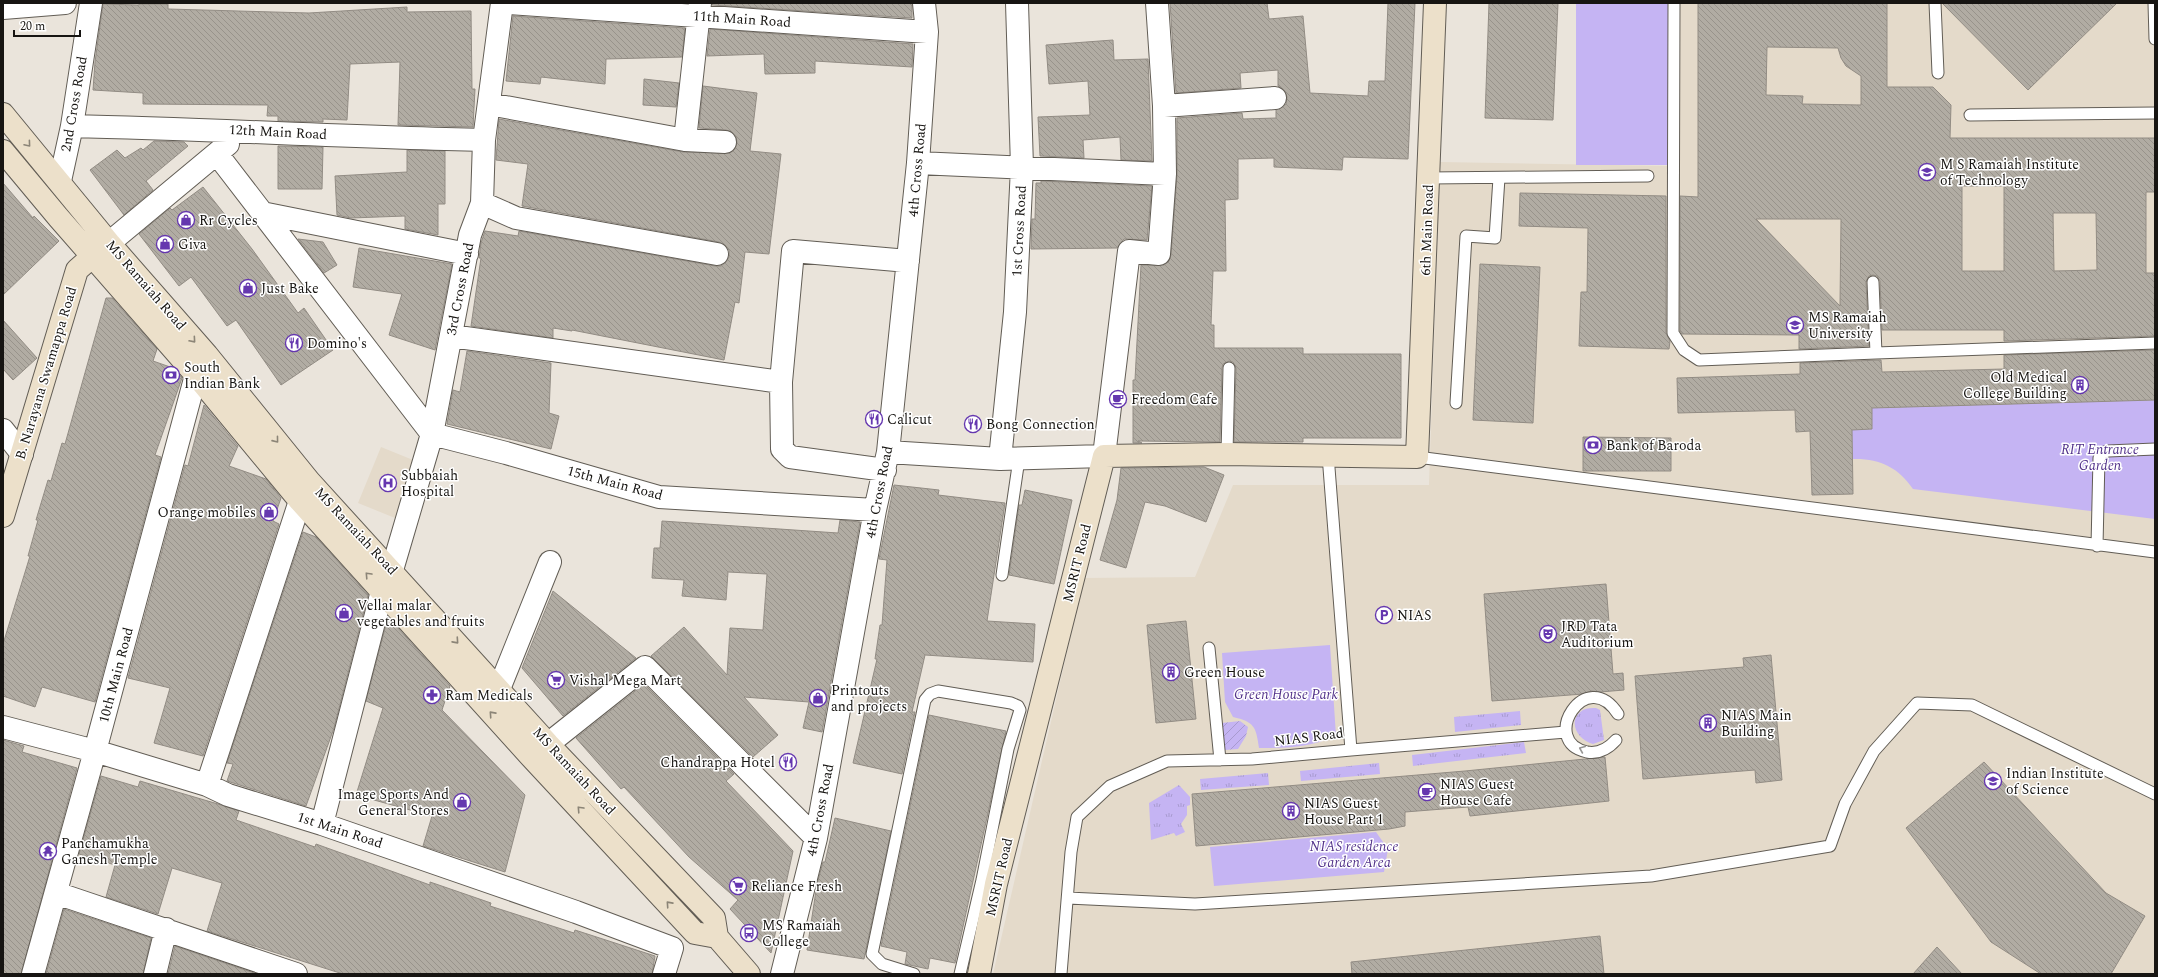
<svg xmlns="http://www.w3.org/2000/svg" width="2158" height="977" font-family="Spectral,serif">
	<defs>
		<pattern id="grass-tufts" width="24" height="20" patternUnits="userSpaceOnUse"><rect width="24" height="20" fill="#c5b4f3"/><path d="M3 7l-1-3M5 7V3M7 7l1-3M15 17l-1-3M17 17v-4M19 17l1-3" fill="none" stroke="#a89acf"/></pattern>
		<pattern id="garden-furrows" width="10" height="10" patternUnits="userSpaceOnUse"><rect width="10" height="10" fill="#c5b4f3"/><path d="M-1 1l2-2M0 10L10 0M9 11l2-2" fill="none" stroke="#a89acf"/></pattern>
		<pattern id="building-back-hatch" width="6" height="6" patternUnits="userSpaceOnUse"><rect width="6" height="6" fill="#b1aca3"/><path d="M-1 5l2 2M0 0l6 6M5-1l2 2" fill="none" stroke="#98938b"/></pattern>
	</defs>
	<rect width="100%" height="100%" fill="#eae4db"/>
	<!-- built -->
	<path fill="#e4daca" d="M1672 3H2155V974H993L1084 578 1195 577 1233 485H1429L1440 162 1671 166Z
		M381 447 418 462 395 518 358 503Z"/>
	<!-- grass -->
	<path fill="url(#grass-tufts)" d="M1596 708 1600 710 1604 740 1593 744C1578 740 1566 721 1583 710 1587 708 1592 708 1596 708Z
		M1520 711 1521 725 1455 732 1454 717Z
		M1524 742 1526 753 1413 766 1412 755Z
		M1379 763 1380 774 1301 781 1300 771Z
		M1268 773 1269 785 1201 790 1200 779Z
		M1179 785 1190 797V805L1187 806V815L1181 824 1185 832 1176 836 1174 833 1151 840 1149 803Z"/>
	<!-- park -->
	<path fill="#c5b4f3" d="M1576 3H1669V165H1576Z
		M2155 400V519L1913 489C1898 467 1879 458 1852 459V430L1872 429V408Z
		M1330 645 1336 736C1307 748 1289 748 1259 748 1256 726 1254 722 1233 717L1225 702 1222 653Z
		M1376 832 1388 849 1384 872 1214 886 1210 847Z"/>
	<!-- garden -->
	<path fill="url(#garden-furrows)" d="M1240 721 1248 727 1246 736 1238 749 1225 750 1222 723Z"/>
	<!-- building -->
	<path fill="url(#building-back-hatch)" stroke="#928c84" fill-rule="evenodd" d="M712 3H912V18L712 5Z
		M1170 3H1267L1269 19 1303 16 1310 93 1368 96 1369 81H1385L1388 3H1415L1408 159 1343 157 1342 170 1274 167V158L1238 159V199L1225 200 1226 271H1213L1211 325H1214V348H1303V354H1401V438H1303V442H1234L1236 368 1233 362 1229 361 1223 364 1222 368 1220 442 1138 441 1142 443H1133V380H1135L1141 265H1164L1169 261 1171 255 1177 175V118L1242 113 1243 119 1276 118V110L1286 104 1287 97 1285 91 1278 86V70L1240 73 1241 88 1176 93Z
		M1489 3H1558L1553 120 1485 118Z
		M1698 3H1887V87H1933L1951 105 1950 138H2155V192H2146V273H2155V336L2004 341V330H1882L1880 281 1877 276 1873 275 1869 276 1866 282 1869 346 1799 349V335L1682 334 1680 331V196L1698 197ZM1767 47 1838 48 1841 58 1846 66 1861 76V105L1802 104 1803 96 1766 95ZM1962 186H2004V271H1962ZM2053 213H2096L2097 270 2054 271ZM1756 219H1841L1840 306Z
		M1942 3H2117L2028 90Z
		M103 4 139 5V4H168V9L309 13 407 7V12L471 11 472 89H475L473 127 398 125 400 62 350 64 347 120 323 119V122L278 121V116H267L268 105 143 104V93L93 90 95 62Z
		M513 16 685 28 682 57 606 59 605 84 541 77 540 84 506 81Z
		M710 29 913 44 912 67 815 61V73L765 74 764 54 707 56Z
		M1113 40 1114 60 1148 59 1152 161 1121 160 1120 137 1083 140 1084 158 1040 156 1038 117 1090 115 1088 81 1049 84 1046 45Z
		M644 79 679 83 676 107 643 105Z
		M703 86 757 93 750 151 781 154 769 254 745 252 739 303 735 302 724 360 572 330V331L553 328V338L471 326 481 258H479L481 243 485 231 518 236 519 231 715 266H721L726 262 729 257V250L725 245 719 242 522 206 528 164 496 160 499 119 683 152 730 153 735 149 737 143 736 137 732 132 726 130 699 128Z
		M154 141 184 142 188 146 146 181 153 190 124 215 90 170 117 150 125 158 141 148 143 150Z
		M278 146 323 147 322 189H278Z
		M407 150 445 151V204H438V235L405 229V216L351 218 337 215 335 176 407 172Z
		M1041 181 1152 186 1147 240 1124 239 1117 248 1031 249 1032 219H1035L1036 183H1041Z
		M3 183 33 218 34 216 59 241 3 295Z
		M203 187 252 249 298 313 304 308 333 350 281 385 236 320 227 326 191 277 179 286 139 234 170 208 172 210Z
		M1520 193 1666 196V333L1670 341 1669 349 1579 346 1581 292H1587L1588 228 1519 226Z
		M298 239 323 242 337 265 324 273Z
		M359 248 452 264 435 350 389 335 402 294 353 287Z
		M1480 264 1540 267 1533 423 1473 420Z
		M106 298H112L157 349 153 361 173 368 182 378 155 455 161 457 95 702 42 687 35 707 3 696V644L30 556H28L38 520H36L48 480 51 481 62 443 65 444Z
		M3 320 37 358 13 380 3 369Z
		M2155 350V400L1872 408V429L1852 430 1853 494 1812 495 1810 431 1796 432 1795 410 1678 413 1677 378 1800 374V363L1881 360 1882 372 2004 369V355Z
		M467 351 551 363 549 413 559 416 551 449 447 424 453 390 460 392Z
		M204 405 238 446 229 466 266 479 281 498 273 521 279 524 203 756 154 743 170 688 128 678 185 465 188 466Z
		M1583 437 1671 438V471H1583Z
		M1204 467 1224 475 1206 522 1165 506 1145 502 1126 568 1100 560 1117 500 1121 468Z
		M894 485 939 490 938 495 1005 503 987 621 1035 624 1033 662 925 655 912 712H915L902 774 853 763 877 659H875L880 625H882L887 560 879 559Z
		M1025 490 1072 500 1054 584 1009 575 1019 505H1022Z
		M840 520 860 522 822 732 803 728 809 702 744 697 778 735 753 757 651 656 684 627 727 675 730 628 763 630 767 574 728 572 726 600 682 596 684 580 652 578 654 548H660L662 521 838 533Z
		M303 532 316 537 368 595 334 728 306 806 227 781 233 764 227 763Z
		M1606 584 1613 674 1623 673 1624 690 1600 692 1591 691 1583 694 1492 701 1484 594Z
		M553 591 636 658 563 716 522 668Z
		M388 617 450 686 442 710 525 795 505 872 423 846 432 816 356 795 383 708 366 701Z
		M1186 621 1196 719 1156 723 1147 625Z
		M1771 655 1782 780 1756 783 1755 770 1643 779 1635 676 1744 667 1743 658Z
		M644 684 734 774 726 781 793 851 771 953 730 909 738 900 689 857 624 787 621 789 576 738Z
		M929 715 1006 731 955 963 930 958 928 969 905 964 907 952 881 946Z
		M3 740 24 746 22 752 77 768 21 974H3Z
		M1605 757 1609 801 1470 816 1468 807 1405 812V826L1389 829 1196 846 1192 794 1465 771Z
		M1984 762 2106 893 2145 916 2111 974H2041L1991 942 1906 828Z
		M101 776 138 787 140 781 218 804 239 811 236 820 315 847 316 844 430 885V882L491 903 490 906 574 933 575 930 655 956 652 974H343L207 931 222 883 172 868 158 914 106 897 115 865 79 854Z
		M835 818 891 831 864 959 807 950 817 884 823 862H825Z
		M64 909 151 938 143 974H46Z
		M1600 936 1604 974H1352L1351 962Z
		M175 946 257 974H168Z
		M1937 947 1962 974H1913Z"/>
	<g fill="none" stroke-linecap="round" stroke-linejoin="round">
		<!-- lane casing -->
		<g stroke="#625d55" stroke-width="13">
			<path id="lane" d="M1674 3 1673 333 1684 350 1699 360 1876 353
				M1935 3 1938 73
				M2154 3 2155 39
				M1970 115 2155 113
				M1429 178 1648 176
				M1873 282 1876 353 2155 343
				M1456 403 1466 236 1495 238 1499 178
				M1227 454 1229 368
				M1417 457 2155 552
				M2097 546 2099 458 2102 453 2108 451 2155 449
				M1002 575 1019 459
				M1209 648 1220 760
				M1616 740C1608 749 1599 754 1587 752 1538 742 1586 664 1618 714
				M1351 750 1566 732
				M1068 898 1195 904 1651 876 1830 846 1845 804 1874 751 1917 703 1972 705 2155 794
				M914 974 882 964 872 954 925 700 930 694 938 691 1011 703 1018 706 1020 710 1008 749 982 880 960 974
				M1061 974 1071 852 1077 817 1110 786 1167 761 1252 759 1351 750 1328 455"/>
		</g>
		<!-- street casing -->
		<g stroke="#625d55" stroke-width="24">
			<path id="street" d="M509 3 927 32
				M3 8 65 3
				M489 104 685 140 725 142
				M1164 106 1275 98
				M72 126C209 129 346 137 484 140
				M685 140 700 3
				M217 154 432 434
				M918 163 1165 174
				M60 181 72 126 91 3
				M482 203 516 218 717 254
				M262 213 467 254
				M109 243 228 144
				M451 336 781 382
				M3 430 22 454
				M432 434 506 453 659 497 875 510
				M888 452 1000 459 1104 456 1129 251 1159 254 1165 174 1164 106 1157 3
				M1000 459 1015 312 1022 167 1017 3
				M885 470 790 457 782 449 781 382 793 251 908 261
				M392 570 432 434 470 235 482 203 484 140 502 3
				M499 689 550 562
				M3 727 95 751 207 785 228 795 322 824 576 912 672 948
				M548 744 645 667 816 838
				M207 785 300 501
				M322 824 382 591
				M56 893 296 974
				M33 974 95 751 196 375
				M155 974 166 929
				M664 974 672 948
				M782 974 816 838 875 510 888 452 918 163 927 32 924 3"/>
		</g>
		<!-- secondary casing -->
		<g stroke="#625d55" stroke-width="24">
			<path id="secondary" d="M3 114 109 243 207 355 309 481 548 744 714 918 717 937 749 974
				M3 151 58 217 196 375 300 501 532 758 695 933 717 937
				M3 516 77 270 103 247
				M979 974 996 884 1104 456 1227 454 1417 457 1435 3"/>
		</g>
		<!-- lane -->
		<use href="#lane" stroke="#fff" stroke-width="11"/>
		<!-- street -->
		<use href="#street" stroke="#fff" stroke-width="22"/>
		<!-- secondary -->
		<use href="#secondary" stroke="#ece0ca" stroke-width="22"/>
	</g>
	<!-- one-way arrows -->
	<defs><path id="oneway-chevron" d="M-2-3.5L2.5 0L-2 3.5" fill="none" stroke-width="1.6" stroke-linecap="round" stroke-linejoin="round"/></defs>
	<g stroke="#8c8577">
		<use href="#oneway-chevron" transform="translate(28 144) rotate(50)"/>
		<use href="#oneway-chevron" transform="translate(193 340) rotate(49)"/>
		<use href="#oneway-chevron" transform="translate(276 440) rotate(51)"/>
		<use href="#oneway-chevron" transform="translate(368 575) rotate(-133)"/>
		<use href="#oneway-chevron" transform="translate(456 641) rotate(48)"/>
		<use href="#oneway-chevron" transform="translate(492 714) rotate(-132)"/>
		<use href="#oneway-chevron" transform="translate(580 809) rotate(-133)"/>
		<use href="#oneway-chevron" transform="translate(669 904) rotate(-132)"/>
	</g>
	<use stroke="#979694" href="#oneway-chevron" transform="translate(1582 749) rotate(-157)"/>
	<!-- icons -->
	<defs>
		<g id="university-ring" transform="scale(0.9)"><circle r="9.5" fill="#fff" stroke="#6537af" stroke-width="1.5"/><path d="M0-5L7-2L0 1L-7-2ZM-4 1L0 2.5L4 1V4Q0 6-4 4Z" fill="#6537af"/></g>
		<g id="shop-ring" transform="scale(0.9)"><circle r="9.5" fill="#fff" stroke="#6537af" stroke-width="1.5"/><path d="M-5-2.5h2.3a2.7 3.5 0 0 1 5.4 0H5L5.5 6h-11ZM-1.5-2.5h3a1.5 2.3 0 0 0-3 0Z" fill="#6537af"/></g>
		<g id="restaurant-ring" transform="scale(0.9)"><circle r="9.5" fill="#fff" stroke="#6537af" stroke-width="1.5"/><path d="M-5-6h1v4h1v-4h1v4h1v-4h1v5L-1.5 .5V6h-2V.5L-5-1ZM5-6V6H3V1.5H1.5Q1.5-4 5-6Z" fill="#6537af"/></g>
		<g id="bank-ring" transform="scale(0.9)"><circle r="9.5" fill="#fff" stroke="#6537af" stroke-width="1.5"/><path d="M-6-4H6V4H-6ZM0-2.3a2.3 2.3 0 1 0 0 4.6a2.3 2.3 0 1 0 0-4.6Z" fill="#6537af"/></g>
		<g id="building-ring" transform="scale(0.9)"><circle r="9.5" fill="#fff" stroke="#6537af" stroke-width="1.5"/><path d="M-4-6H4V6H1V3H-1V6H-4ZM-2.5-4.3h1.7v1.8h-1.7ZM.8-4.3h1.7v1.8H.8ZM-2.5-1h1.7V.8h-1.7ZM.8-1h1.7V.8H.8Z" fill="#6537af"/></g>
		<g id="cafe-ring" transform="scale(0.9)"><circle r="9.5" fill="#fff" stroke="#6537af" stroke-width="1.5"/><path d="M-5.5-4.5H6V0H3Q3 3.5 0 3.5H-2.5Q-5.5 3.5-5.5 0ZM3-3.2v2h1.7v-2ZM-6 4.5H4V6H-6Z" fill="#6537af"/></g>
		<g id="hospital-ring" transform="scale(0.9)"><circle r="9.5" fill="#fff" stroke="#6537af" stroke-width="1.5"/><path d="M-5-5h3v3.5h4V-5h3V5h-3V1.5h-4V5h-3Z" fill="#6537af"/></g>
		<g id="parking-ring" transform="scale(0.9)"><circle r="9.5" fill="#fff" stroke="#6537af" stroke-width="1.5"/><path d="M-3.5-5.5H1a3.5 3.5 0 0 1 0 7H-1V5.5H-3.5ZM-1-3.4V-.6H.8a1.4 1.4 0 0 0 0-2.8Z" fill="#6537af"/></g>
		<g id="theatre-ring" transform="scale(0.9)"><circle r="9.5" fill="#fff" stroke="#6537af" stroke-width="1.5"/><path d="M-5-5.5Q0-4 5-5.5V0Q5 5 0 6Q-5 5-5 0ZM-3.3-2.5H-1v1.5H-3.3ZM1-2.5H3.3v1.5H1ZM-2.8 1Q0 5.5 2.8 1Z" fill="#6537af"/></g>
		<g id="supermarket-ring" transform="scale(0.9)"><circle r="9.5" fill="#fff" stroke="#6537af" stroke-width="1.5"/><path d="M-6-5.5h2.5l.6 2H6L4.5 2H-2.5L-4.4-4H-6ZM-1.5 3.2a1.3 1.3 0 1 0 .1 0ZM3 3.2a1.3 1.3 0 1 0 .1 0Z" fill="#6537af"/></g>
		<g id="pharmacy-ring" transform="scale(0.9)"><circle r="9.5" fill="#fff" stroke="#6537af" stroke-width="1.5"/><path d="M-2-6h4v4h4v4h-4v4h-4v-4h-4v-4h4Z" fill="#6537af"/></g>
		<g id="temple-ring" transform="scale(0.9)"><circle r="9.5" fill="#fff" stroke="#6537af" stroke-width="1.5"/><path d="M0-6L5-2H3V0L6.5 2.5H4V6H1.5V3h-3V6H-4V2.5H-6.5L-3 0V-2H-5Z" fill="#6537af"/></g>
		<g id="bus-ring" transform="scale(0.9)"><circle r="9.5" fill="#fff" stroke="#6537af" stroke-width="1.5"/><path d="M-5-6H5V4H4V6H2V4H-2V6H-4V4H-5ZM-3.5-4V0h7V-4ZM-3.5 1.2v1.5H-2V1.2ZM2 1.2v1.5H3.5V1.2Z" fill="#6537af"/></g>
	</defs>
	<g fill-rule="evenodd">
		<use href="#university-ring" x="1927" y="172"/>
		<use href="#shop-ring" x="186" y="220"/>
		<use href="#shop-ring" x="165" y="244"/>
		<use href="#shop-ring" x="248" y="288"/>
		<use href="#university-ring" x="1795" y="325"/>
		<use href="#restaurant-ring" x="294" y="343"/>
		<use href="#bank-ring" x="171" y="375"/>
		<use href="#building-ring" x="2080" y="385"/>
		<use href="#cafe-ring" x="1118" y="399"/>
		<use href="#restaurant-ring" x="874" y="419"/>
		<use href="#restaurant-ring" x="973" y="424"/>
		<use href="#bank-ring" x="1593" y="445"/>
		<use href="#hospital-ring" x="388" y="483"/>
		<use href="#shop-ring" x="269" y="512"/>
		<use href="#shop-ring" x="344" y="613"/>
		<use href="#parking-ring" x="1384" y="615"/>
		<use href="#theatre-ring" x="1548" y="634"/>
		<use href="#building-ring" x="1171" y="672"/>
		<use href="#supermarket-ring" x="556" y="680"/>
		<use href="#pharmacy-ring" x="432" y="695"/>
		<use href="#shop-ring" x="818" y="698"/>
		<use href="#building-ring" x="1708" y="723"/>
		<use href="#restaurant-ring" x="788" y="762"/>
		<use href="#university-ring" x="1993" y="781"/>
		<use href="#cafe-ring" x="1427" y="792"/>
		<use href="#shop-ring" x="462" y="802"/>
		<use href="#building-ring" x="1291" y="811"/>
		<use href="#temple-ring" x="48" y="851"/>
		<use href="#supermarket-ring" x="738" y="886"/>
		<use href="#bus-ring" x="749" y="933"/>
	</g>
	<g text-anchor="middle" dominant-baseline="central" stroke-width="3" stroke-linejoin="round" paint-order="stroke">
		<!-- street labels -->
		<g font-size="14" fill="#171512" stroke="#fff">
			<text transform="translate(742 19) rotate(4)">11th Main Road</text>
			<text transform="translate(74 104) rotate(-80)">2nd Cross Road</text>
			<text transform="translate(278 132) rotate(3)">12th Main Road</text>
			<text transform="translate(917 170) rotate(-85)">4th Cross Road</text>
			<text transform="translate(1427 230) rotate(-88)">6th Main Road</text>
			<text transform="translate(1019 231) rotate(-87)">1st Cross Road</text>
			<text transform="translate(146 285) rotate(49)">MS Ramaiah Road</text>
			<text transform="translate(460 289) rotate(-79)">3rd Cross Road</text>
			<text transform="translate(46 373) rotate(-73)">B. Narayana Swamappa Road</text>
			<text transform="translate(615 483) rotate(15)">15th Main Road</text>
			<text transform="translate(879 492) rotate(-79)">4th Cross Road</text>
			<text transform="translate(356 531) rotate(47)">MS Ramaiah Road</text>
			<text transform="translate(1077 563) rotate(-76)">MSRIT Road</text>
			<text transform="translate(116 675) rotate(-75)">10th Main Road</text>
			<text transform="translate(1309 737) rotate(-7)">NIAS Road</text>
			<text transform="translate(574 771) rotate(47)">MS Ramaiah Road</text>
			<text transform="translate(820 810) rotate(-79)">4th Cross Road</text>
			<text transform="translate(340 830) rotate(18)">1st Main Road</text>
			<text transform="translate(999 877) rotate(-77)">MSRIT Road</text>
		</g>
		<!-- poi labels -->
		<g font-size="14" fill="#171512" stroke="#fff" text-anchor="start">
			<text x="1940" y="164">M S Ramaiah Institute<tspan x="1940" dy="16">of Technology</tspan></text>
			<text x="199" y="220">Rr Cycles</text>
			<text x="178" y="244">Giva</text>
			<text x="261" y="288">Just Bake</text>
			<text x="1808" y="317">MS Ramaiah<tspan x="1808" dy="16">University</tspan></text>
			<text x="307" y="343">Domino's</text>
			<text x="184" y="367">South<tspan x="184" dy="16">Indian Bank</tspan></text>
			<text x="2067" y="377" text-anchor="end">Old Medical<tspan x="2067" dy="16">College Building</tspan></text>
			<text x="1131" y="399">Freedom Cafe</text>
			<text x="887" y="419">Calicut</text>
			<text x="986" y="424">Bong Connection</text>
			<text x="1606" y="445">Bank of Baroda</text>
			<text x="401" y="475">Subbaiah<tspan x="401" dy="16">Hospital</tspan></text>
			<text x="256" y="512" text-anchor="end">Orange mobiles</text>
			<text x="357" y="605">Vellai malar<tspan x="357" dy="16">vegetables and fruits</tspan></text>
			<text x="1397" y="615">NIAS</text>
			<text x="1561" y="626">JRD Tata<tspan x="1561" dy="16">Auditorium</tspan></text>
			<text x="1184" y="672">Green House</text>
			<text x="569" y="680">Vishal Mega Mart</text>
			<text x="831" y="690">Printouts<tspan x="831" dy="16">and projects</tspan></text>
			<text x="445" y="695">Ram Medicals</text>
			<text x="1721" y="715">NIAS Main<tspan x="1721" dy="16">Building</tspan></text>
			<text x="775" y="762" text-anchor="end">Chandrappa Hotel</text>
			<text x="2006" y="773">Indian Institute<tspan x="2006" dy="16">of Science</tspan></text>
			<text x="1440" y="784">NIAS Guest<tspan x="1440" dy="16">House Cafe</tspan></text>
			<text x="449" y="794" text-anchor="end">Image Sports And<tspan x="449" dy="16">General Stores</tspan></text>
			<text x="1304" y="803">NIAS Guest<tspan x="1304" dy="16">House Part 1</tspan></text>
			<text x="61" y="843">Panchamukha<tspan x="61" dy="16">Ganesh Temple</tspan></text>
			<text x="751" y="886">Reliance Fresh</text>
			<text x="762" y="925">MS Ramaiah<tspan x="762" dy="16">College</tspan></text>
		</g>
		<!-- park labels -->
		<g font-size="14" font-style="italic" fill="#52328a" stroke="#fff">
			<text x="2100" y="449">RIT Entrance<tspan x="2100" dy="16">Garden</tspan></text>
			<text x="1286" y="694">Green House Park</text>
			<text x="1354" y="846">NIAS residence<tspan x="1354" dy="16">Garden Area</tspan></text>
		</g>
	</g>
	<!-- border -->
	<rect width="2158" height="977" fill="none" stroke="#171512" stroke-width="8"/>
	<!-- scale -->
	<path d="M14 30v6h66v-6" fill="none" stroke="#171512" stroke-width="2"/>
	<text x="20" y="30" font-size="12" fill="#171512" stroke="#ffffff" stroke-width="3" paint-order="stroke">20 m</text>
</svg>
